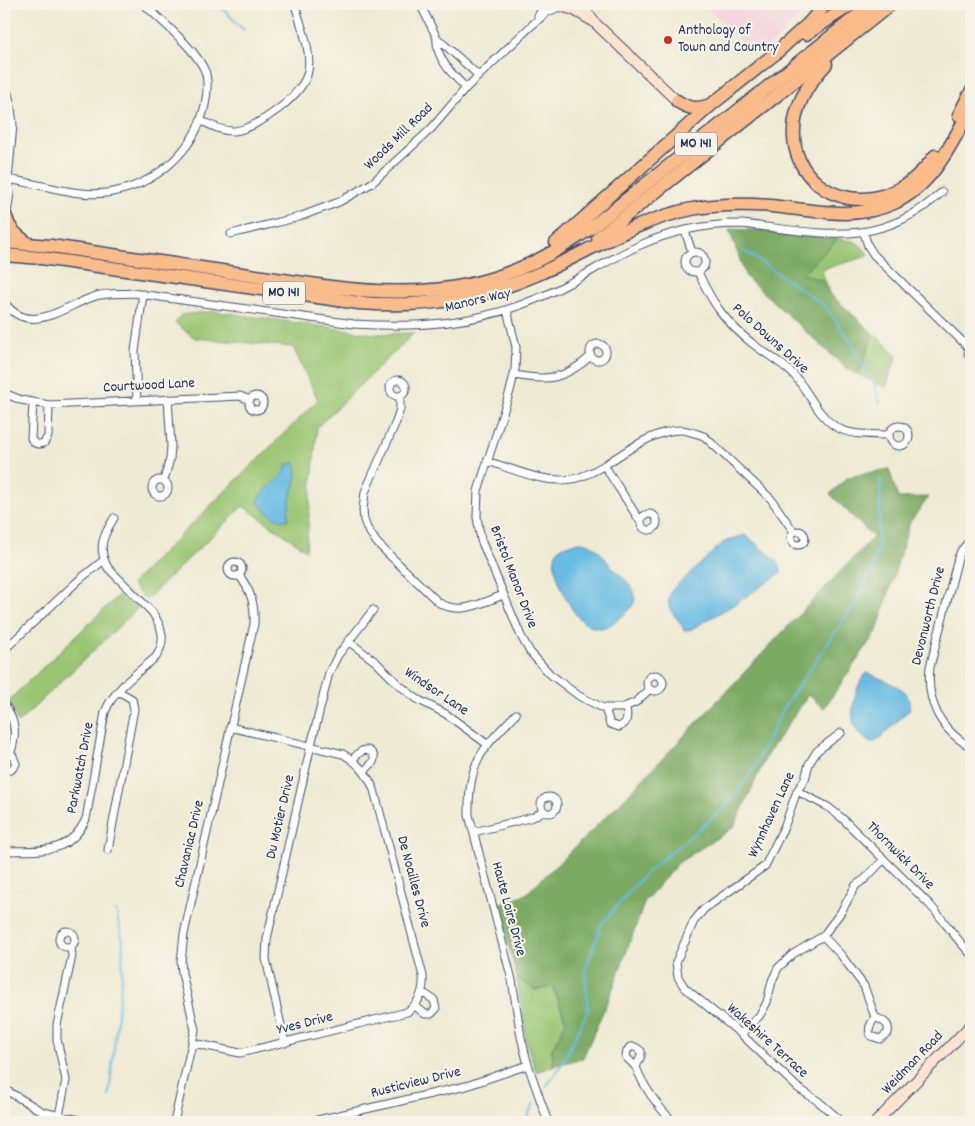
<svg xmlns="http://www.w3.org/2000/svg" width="975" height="1126" font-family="Dekko,sans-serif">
	<rect width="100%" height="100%" fill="#f7f3e8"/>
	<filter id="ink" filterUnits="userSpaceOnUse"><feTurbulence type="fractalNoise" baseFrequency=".02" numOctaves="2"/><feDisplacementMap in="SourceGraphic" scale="10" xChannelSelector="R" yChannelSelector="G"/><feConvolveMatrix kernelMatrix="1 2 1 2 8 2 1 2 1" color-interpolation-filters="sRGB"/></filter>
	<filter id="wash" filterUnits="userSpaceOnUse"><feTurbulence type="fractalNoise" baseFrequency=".0096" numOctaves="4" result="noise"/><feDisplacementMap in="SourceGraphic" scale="20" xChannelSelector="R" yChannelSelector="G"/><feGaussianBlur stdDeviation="1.12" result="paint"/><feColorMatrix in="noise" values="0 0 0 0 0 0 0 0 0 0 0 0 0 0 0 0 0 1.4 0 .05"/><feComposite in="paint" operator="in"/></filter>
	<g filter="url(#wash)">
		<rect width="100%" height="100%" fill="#efead3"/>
		<!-- built -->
		<path fill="#f4cfdc" d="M703 4H810L760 57Z"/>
		<!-- green -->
		<path fill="#9ac572" stroke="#5a7a68" d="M838 239C856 241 859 241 869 256L822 269 825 281 802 274Z
			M213 311 375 334 414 333 317 427 306 550 243 506 146 600 131 584 318 400 293 347 195 338 175 323 181 315Z
			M873 333 897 355 886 387 859 375Z
			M124 590 140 606 18 723 8 701Z
			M4 712 11 730 4 737Z
			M517 978 535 990 553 987 566 1022 552 1049 553 1066 536 1072 527 1045Z"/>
		<!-- forest -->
		<path fill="#7baa64" stroke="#4b6c61" d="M729 229 753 230 838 239 802 274 825 281 829 293 873 333 859 375 848 370 746 277Z
			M889 469 898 498 929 497 910 522 877 631 824 708 808 695 767 755 734 827 678 863 645 901 612 991 583 1058 553 1066 552 1049 566 1022 553 987 535 990 517 978 498 904 526 894 570 852 626 797 873 537 830 494 848 477Z"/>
		<!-- water -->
		<path fill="#67bbe3" stroke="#4175a0" d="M292 463H295C301 477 290 493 289 507 288 512 289 515 288 519 277 523 264 510 258 502 260 498 262 494 265 491 274 480 282 481 287 465Z
			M745 535 777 561 780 566 781 573 735 604 690 630 684 631C679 614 660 611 673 589L725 541Z
			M579 542C597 542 602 557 614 569 630 584 648 598 621 617 616 621 608 627 601 628 594 628 585 625 580 619 569 609 546 562 558 550 562 545 573 544 579 542Z
			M867 673C872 674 899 687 903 690 909 695 909 702 910 709L877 741 870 743C864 738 857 732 854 725 850 712 856 682 867 673Z"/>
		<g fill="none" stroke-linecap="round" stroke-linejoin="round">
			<!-- stream -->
			<path stroke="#67bbe3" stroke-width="2" d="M218 4 244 30
				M743 250 824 305 849 339 874 383 880 403
				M546 1087 561 1066 588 1010 585 971 602 923 646 873 726 807 751 773 784 707 862 593 878 548 881 480
				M109 1096 122 974 123 941 116 911
				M525 1122 534 1103"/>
		</g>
	</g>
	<g filter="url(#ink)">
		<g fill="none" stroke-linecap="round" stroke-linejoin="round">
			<!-- street casing -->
			<g stroke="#3b4b70" stroke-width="9">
				<path id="street" d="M420 4 437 38 478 75
					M538 16 545 4
					M437 38C435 58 453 75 466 88
					M4 81 10 101 13 125 8 180 10 193 4 233
					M201 121C212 125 222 132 234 131 257 129 304 95 308 71 312 49 300 25 295 4
					M4 179C37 182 72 197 106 193 153 187 195 152 205 105 207 95 209 82 205 71 195 48 162 22 144 4
					M685 231 692 252
					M864 233 868 246 874 255 970 349
					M231 234 299 217 339 202 372 183 431 129 466 88 531 26 546 13 559 7
					M685 262a10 10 0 1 1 20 0a10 10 0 1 1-20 0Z
					M698 272C712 303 726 323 753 344 766 354 781 362 793 374 808 390 817 415 836 427 851 436 871 434 888 435
					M4 302C30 338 65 305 96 296 107 293 120 294 132 293L354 324C417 328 477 324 536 299 572 285 603 262 638 246 669 232 706 224 741 224 818 232 879 251 942 192
					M507 310 516 347 515 370 510 391 478 491 477 517 481 540 521 636 530 652 550 674 579 696 603 708H622L636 702 650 689
					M590 352a8 8 0 1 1 16 0a8 8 0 1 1-16 0Z
					M971 349 968 354 971 361
					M514 375C548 381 564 380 591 356
					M390 388a8 8 0 1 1 16 0a8 8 0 1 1-16 0Z
					M4 393 21 400 49 405 240 396 250 400
					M249 403a7 7 0 1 1 14 0a7 7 0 1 1-14 0Z
					M400 396V409L396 422 365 492 363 510 364 520 367 528 377 543 438 602C459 616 482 603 503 595
					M137 401 135 351 143 294
					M33 403 31 438C33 444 38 445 44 443L48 436 49 405
					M889 436a10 10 0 1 1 20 0a10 10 0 1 1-20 0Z
					M487 461C514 469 543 484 572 479 584 477 593 472 603 466 625 452 656 429 682 430 690 431 697 434 704 436L771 499 794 532
					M604 465 640 521
					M152 488a8 8 0 1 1 16 0a8 8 0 1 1-16 0Z
					M164 480 170 459 171 446 168 399
					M641 522a8 8 0 1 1 16 0a8 8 0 1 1-16 0Z
					M791 538a7 7 0 1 1 14 0a7 7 0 1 1-14 0Z
					M971 539 961 551 958 558 930 667C926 702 940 730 971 747
					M228 569a7 7 0 1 1 14 0a7 7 0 1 1-14 0Z
					M348 641 376 662 398 684 417 699 446 714 487 744
					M4 650 80 579 104 560
					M647 683a8 8 0 1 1 16 0a8 8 0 1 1-16 0Z
					M4 704C16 721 17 735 10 755
					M605 708 610 724 619 727C629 723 627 715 626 706
					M516 714C481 750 468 762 469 815L512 980 521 1037 528 1065 548 1122
					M841 733 817 751 809 764 805 779 797 791 785 825 765 866 704 909 694 921 676 962 678 977 685 988 741 1034 798 1088 818 1101 842 1122
					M4 755 8 754 13 756 16 764 11 770 4 771
					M352 760C355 757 358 753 362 751 369 748 377 755 373 762 371 765 366 769 364 771
					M797 791 828 807 843 819 929 904C944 920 955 938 971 954
					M541 805a8 8 0 1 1 16 0a8 8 0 1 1-16 0Z
					M474 832 533 817 543 811
					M108 850 134 709 132 699 118 691
					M4 851C38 850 69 856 86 819L105 712C114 689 137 673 156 657 167 640 162 627 152 612L108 568C97 548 103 536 114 518
					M59 939a8 8 0 1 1 16 0a8 8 0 1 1-16 0Z
					M823 936 841 955 864 986 875 1017
					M415 1006 425 1014H431L436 1009 434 1000 422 992
					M875 1017C883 1021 890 1023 888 1033L880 1039 871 1036C867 1028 871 1024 875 1017Z
					M741 1034 760 1015 764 1008 767 1002 772 981 778 968 793 954 823 936 841 912 856 885 865 879 884 859
					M193 1043 240 1053 407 1012C420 1003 424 991 423 976L374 790C367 773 358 763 343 754L230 727
					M285 1043 266 959 267 939 311 745 329 673 338 655 373 610
					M630 1047H635L641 1051V1056L636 1067 626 1057 627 1051Z
					M636 1067C643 1086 658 1107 673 1122
					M4 1089 43 1112 88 1122
					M59 1116 66 1080 57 1040V1025L72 956 71 947
					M174 1122 195 1030 182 973 181 962 184 934 254 624C255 604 251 591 239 575
					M309 1122 466 1086 528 1065"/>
			</g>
			<!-- secondary casing -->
			<g stroke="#3b4b70" stroke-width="12">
				<path id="secondary" d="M581 4 594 22 677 101
					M563 7 574 10 591 20
					M876 1122 971 1025"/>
			</g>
			<!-- highway casing -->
			<g stroke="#3b4b70" stroke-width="15">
				<path id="highway" d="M806 34 852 4
					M826 64C734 161 861 257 935 156
					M677 101C689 109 696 110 710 105
					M959 115 971 92
					M6 217C9 230 17 235 27 243
					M598 238 891 4
					M4 242 51 246 331 287C433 300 508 288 592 227L872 4
					M556 243 711 105 776 53 808 24 826 4
					M4 255 41 258 359 303C421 308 479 300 536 275 588 252 636 220 692 209 718 204 745 204 771 206 813 210 854 221 894 203 934 184 951 144 971 108"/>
			</g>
			<!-- street -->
			<use href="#street" stroke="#fff" stroke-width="7"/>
			<!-- secondary -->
			<use href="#secondary" stroke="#fde4d1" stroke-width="10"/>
			<!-- highway -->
			<use href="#highway" stroke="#fabc8b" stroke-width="12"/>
		</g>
	</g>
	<!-- markers -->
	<circle fill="#c8321e" stroke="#f7f3e8" stroke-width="2" cx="668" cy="40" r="5"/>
	<g text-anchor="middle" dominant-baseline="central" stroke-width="4.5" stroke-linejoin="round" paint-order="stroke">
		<!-- shield labels -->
		<g fill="#f7f3e8" stroke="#5d6a87" stroke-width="1">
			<rect x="675" y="132.5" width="42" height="23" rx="4"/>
			<rect x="263" y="281.5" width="42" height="23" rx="4"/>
		</g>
		<g font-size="14" font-weight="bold" fill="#1b2f5e">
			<text x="696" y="144">MO 141</text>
			<text x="284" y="293">MO 141</text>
		</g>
		<!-- poi labels -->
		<g font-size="15" fill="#1b2f5e" stroke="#f7f3e8" text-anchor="start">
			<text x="678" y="31">Anthology of<tspan x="678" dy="17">Town and Country</tspan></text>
		</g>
		<!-- street labels -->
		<g font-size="15" fill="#1b2f5e" stroke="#f7f3e8">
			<text transform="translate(399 137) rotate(-44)">Woods Mill Road</text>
			<text transform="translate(478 301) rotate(-13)">Manors Way</text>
			<text transform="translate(770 339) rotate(42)">Polo Downs Drive</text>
			<text transform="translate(149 386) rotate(-3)">Courtwood Lane</text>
			<text transform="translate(513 577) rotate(69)">Bristol Manor Drive</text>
			<text transform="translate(929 616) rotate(-76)">Devonworth Drive</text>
			<text transform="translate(436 692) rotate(34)">Windsor Lane</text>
			<text transform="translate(81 768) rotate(-79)">Parkwatch Drive</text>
			<text transform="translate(772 815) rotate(-65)">Wynnhaven Lane</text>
			<text transform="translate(281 817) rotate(-77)">Du Motier Drive</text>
			<text transform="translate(190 844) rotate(-77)">Chavaniac Drive</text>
			<text transform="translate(900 856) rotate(45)">Thornwick Drive</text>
			<text transform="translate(413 882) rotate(75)">De Noailles Drive</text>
			<text transform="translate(508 909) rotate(75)">Haute Loire Drive</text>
			<text transform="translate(305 1024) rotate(-14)">Yves Drive</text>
			<text transform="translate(767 1041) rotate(42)">Wakeshire Terrace</text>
			<text transform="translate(913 1063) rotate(-46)">Weidman Road</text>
			<text transform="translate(416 1083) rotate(-14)">Rusticview Drive</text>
		</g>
	</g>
	<!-- margin -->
	<rect width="975" height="1126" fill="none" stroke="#f7f3e8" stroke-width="20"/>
</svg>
